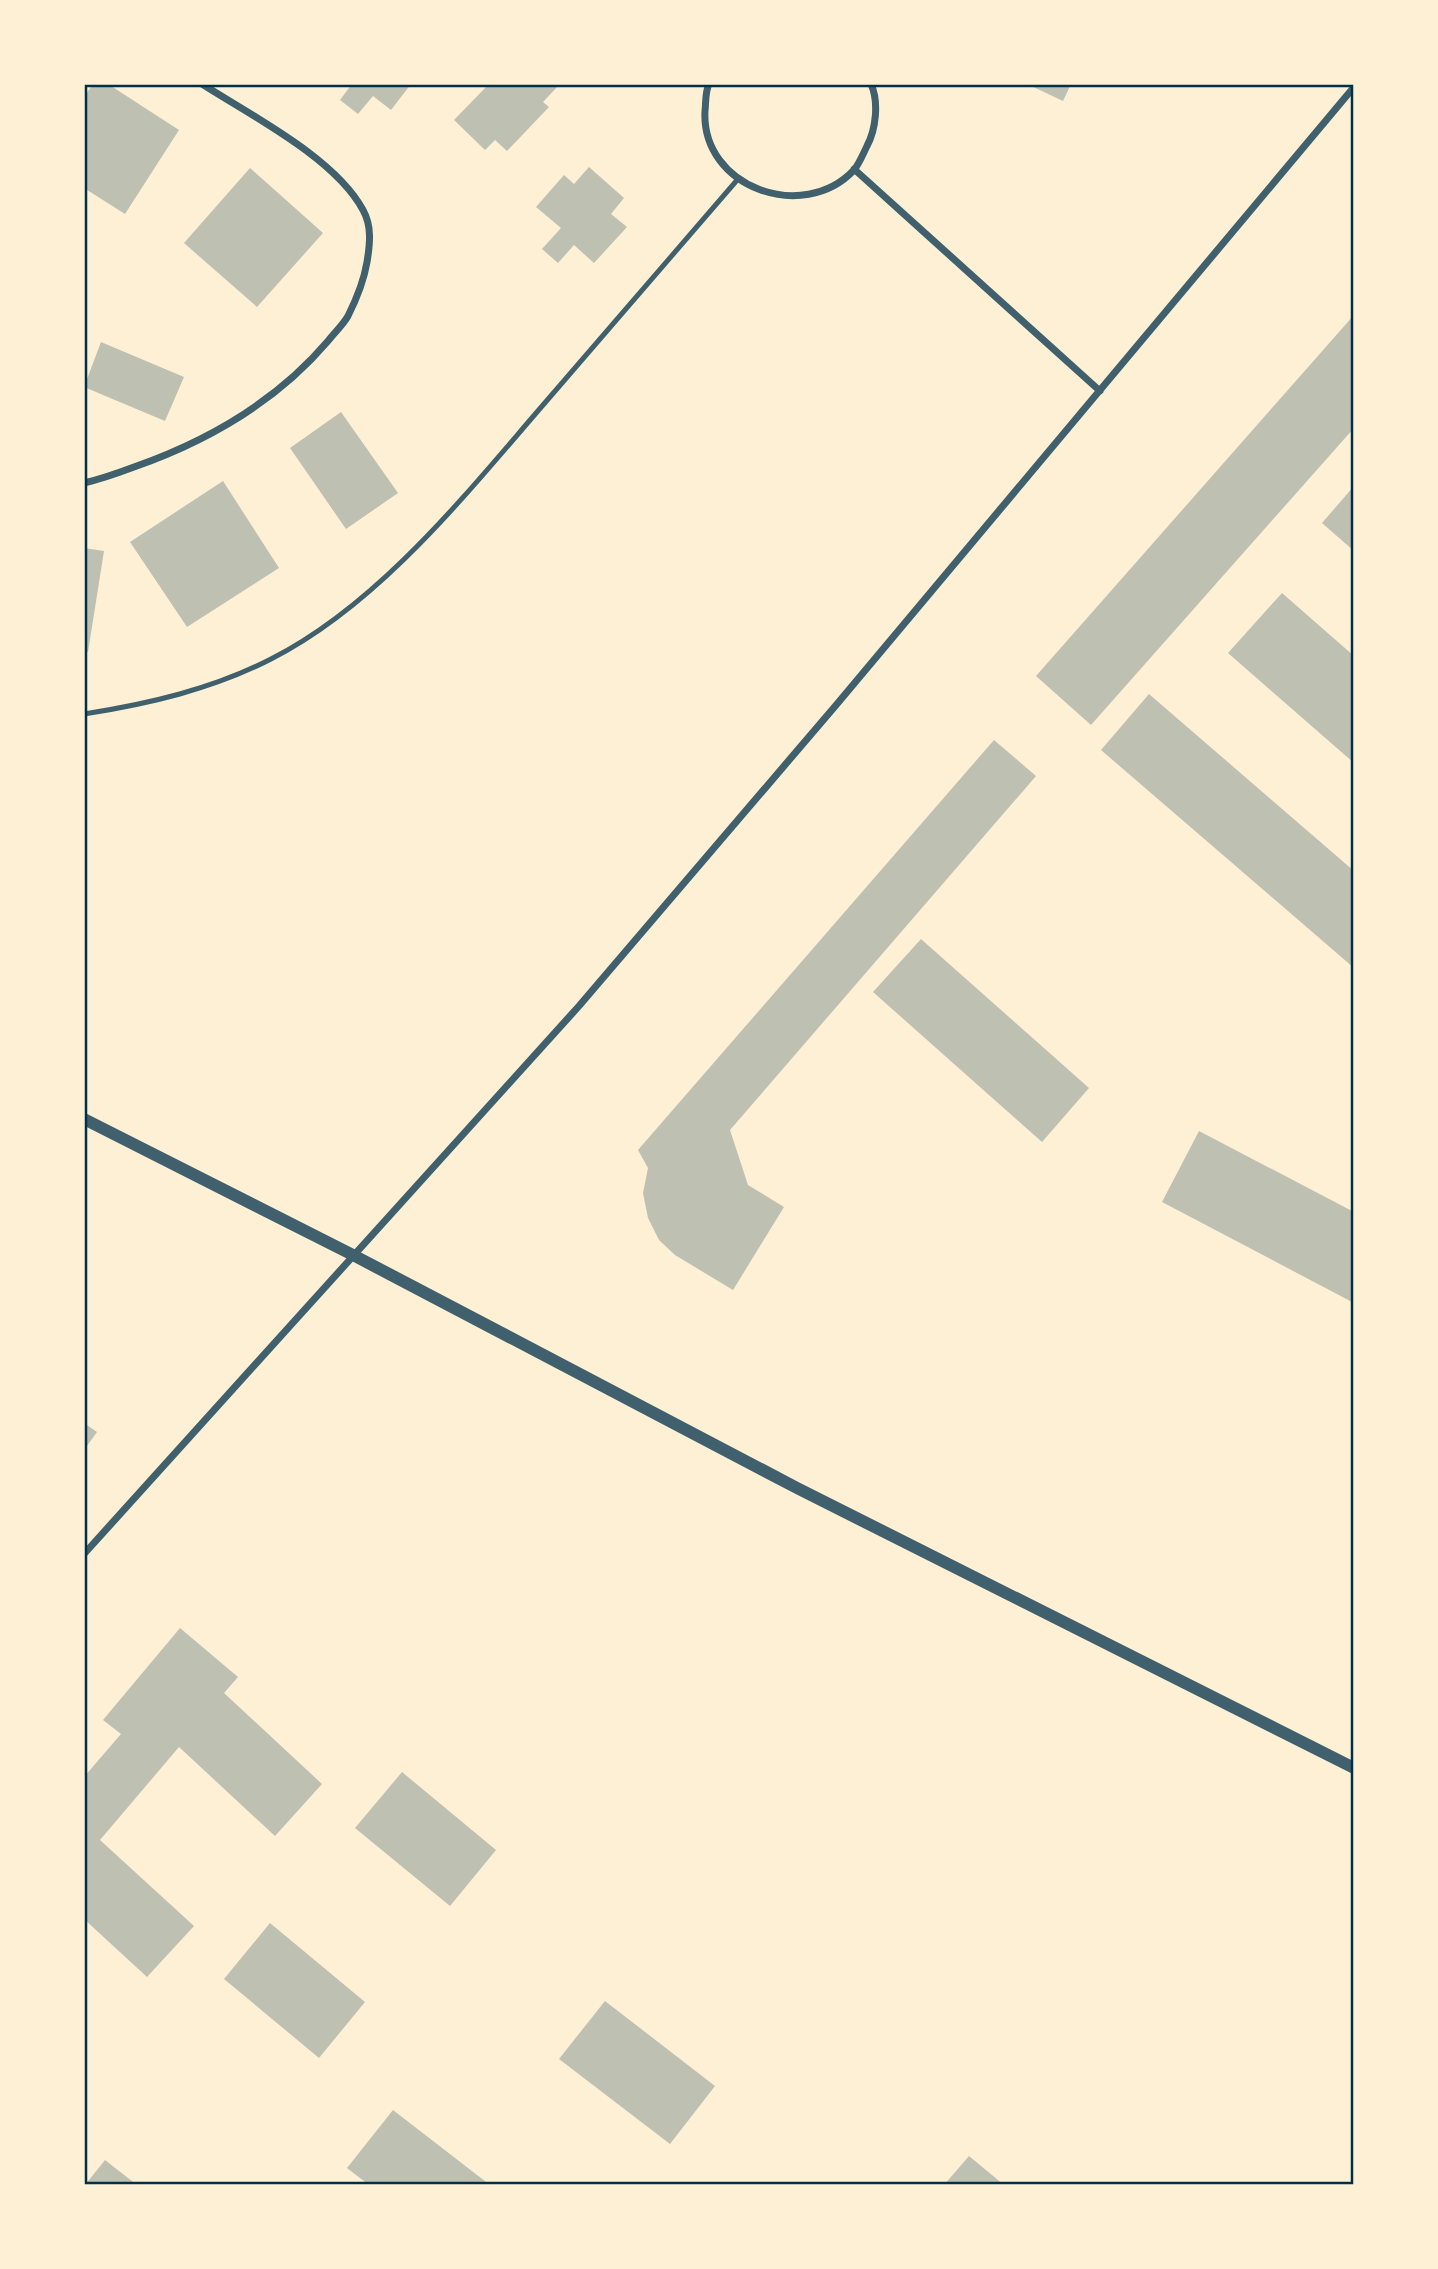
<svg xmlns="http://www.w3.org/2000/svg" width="1438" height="2269" font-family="'Roboto Condensed',sans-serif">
	<rect width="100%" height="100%" fill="#fdf0d5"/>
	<!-- building -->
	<path fill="#bec0b2" d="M93 84H108L179 130 125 214 84 188V97Z
		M352 84H411L391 110 373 96 358 114 340 100Z
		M485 84H557L558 86 543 102 549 107 507 151 495 140 485 150 454 120 487 86Z
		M1027 84H1071L1063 101Z
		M589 167 624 198 611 214 627 227 594 263 574 245 558 263 542 249 561 228 536 207 564 175 574 184Z
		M250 168 323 233 257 307 184 243Z
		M1354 315V428L1091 725 1036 676Z
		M101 342 184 377 165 421 84 387Z
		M341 412 398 493 346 529 290 448Z
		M223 481 279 568 187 627 130 542Z
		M1354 486V551L1322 523Z
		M84 548 104 551 88 652 84 651Z
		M1282 593 1354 656V763L1228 653Z
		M1149 694 1354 871V968L1101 750Z
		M994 740 1036 776 730 1130 748 1185 784 1207 733 1290 675 1255 659 1240 648 1218 643 1193 648 1168 638 1150Z
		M921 939 1089 1088 1042 1142 873 992Z
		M1199 1131 1354 1212V1303L1162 1202Z
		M84 1423 97 1432 84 1450Z
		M180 1628 238 1677 224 1693 322 1784 275 1836 179 1747 100 1840 194 1926 147 1977 84 1919V1777L121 1734 103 1720Z
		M402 1772 496 1850 450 1906 355 1828Z
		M270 1923 365 2002 319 2058 224 1979Z
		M605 2001 715 2086 670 2144 559 2059Z
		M393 2110 490 2185H369L347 2168Z
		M969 2156 1004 2185H944Z
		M105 2160 137 2185H85Z"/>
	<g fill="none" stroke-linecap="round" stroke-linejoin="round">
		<!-- service -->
		<path stroke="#3f606c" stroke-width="5" d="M84 714C148 704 213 689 271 659 376 606 462 499 537 412 604 334 671 256 738 179"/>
		<!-- minor -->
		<path stroke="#3f606c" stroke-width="7" d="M709 84C705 92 706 102 705 111 701 187 803 224 854 170 859 164 863 154 867 146 876 129 879 102 871 84
			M854 169 1100 391
			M84 483C101 479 118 473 134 467 208 441 277 401 328 341 334 333 343 325 348 316 356 300 364 280 367 262 370 244 372 226 363 210 335 158 252 116 202 84
			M84 1554 579 1006 837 704 1354 87"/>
		<!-- tertiary -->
		<path stroke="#3f606c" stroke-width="12" d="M84 1119 353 1255 797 1488 1354 1768"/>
	</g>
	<!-- border -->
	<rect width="1438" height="2269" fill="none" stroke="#fdf0d5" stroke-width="172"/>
	<rect x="86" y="86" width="1266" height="2097" fill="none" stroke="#003049" stroke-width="2.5"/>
</svg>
